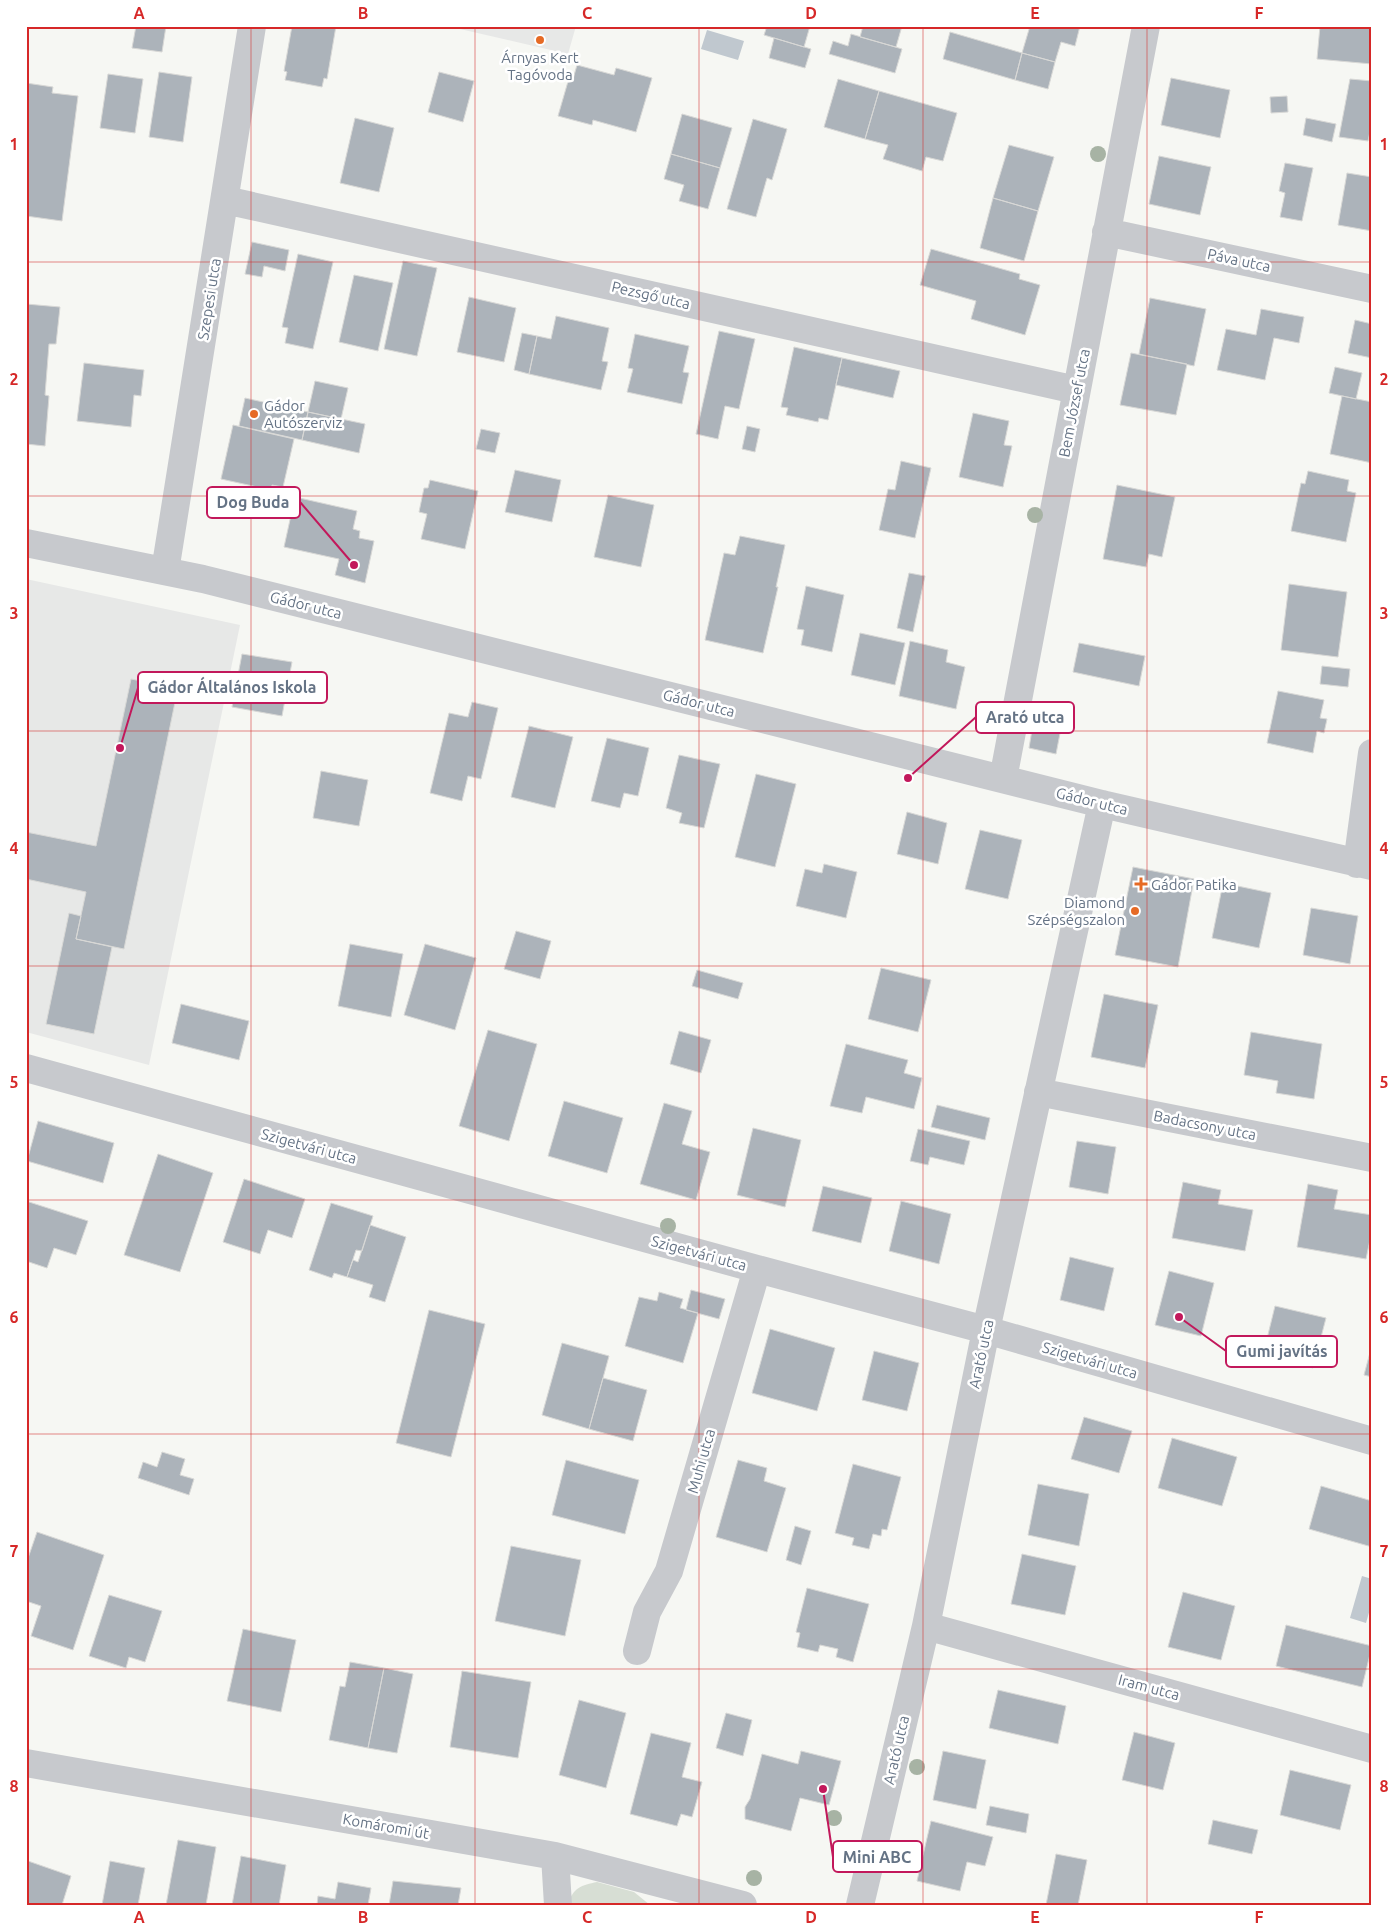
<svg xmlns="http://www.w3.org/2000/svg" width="1398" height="1931" font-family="Ubuntu,sans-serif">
	<rect width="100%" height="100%" fill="#f6f7f3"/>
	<!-- built -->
	<path fill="#e7e8e7" d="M447 26H576L568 54Z
		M26 579 240 625 149 1065 26 1032Z"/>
	<!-- green -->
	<path fill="#d7ded4" d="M597 1882 634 1892 650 1905H568C572 1888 582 1885 597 1882Z"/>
	<!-- water -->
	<path fill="#c0c8cf" d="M707 30 744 41 738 60 701 49Z
		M1362 1576 1372 1579V1602L1366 1623 1350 1618Z"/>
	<!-- building -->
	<path fill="#acb3ba" stroke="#d8d8d6" d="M136 26H166L162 52 132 48Z
		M292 26H336L327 79 324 78 322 87 285 80 287 72 284 71Z
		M767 26H810L804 47 764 35Z
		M863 26H902L896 47 860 37Z
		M1030 26H1080L1075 46 1061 42 1055 62 1022 53Z
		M1320 26H1372V64L1317 59Z
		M950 32 1022 53 1015 80 943 59Z
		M851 34 902 49 895 73 829 54 833 41 848 46Z
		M774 38 811 49 805 68 769 58Z
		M1022 53 1055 62 1048 89 1015 80Z
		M577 65 614 75 616 68 652 78 636 132 593 120 592 125 558 116 569 78 573 79Z
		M159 72 192 77 183 142 149 137Z
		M439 72 474 81 463 122 428 112Z
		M108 74 143 79 135 133 100 128Z
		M1171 78 1230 90 1220 138 1161 125Z
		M838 79 879 91 865 139 824 127Z
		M1350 79 1372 81V122L1368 141 1339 137Z
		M26 83 53 87 52 93 78 96 62 221 26 216Z
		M879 91 957 113 943 161 926 157 922 171 883 159 888 145 865 139Z
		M1287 96 1288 112 1271 113 1270 97Z
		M682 114 732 128 720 168 671 154Z
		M355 118 394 128 379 192 340 183Z
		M1306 118 1336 124 1332 142 1303 135Z
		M753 119 787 129 772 180 767 178 756 217 727 209Z
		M1009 145 1054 157 1038 211 993 198Z
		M671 154 720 168 708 209 679 201 684 185 664 179Z
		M1159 156 1211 167 1200 215 1149 204Z
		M1285 163 1313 168 1302 221 1280 217 1285 193 1279 191Z
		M1347 173 1372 177V231L1338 225Z
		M993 198 1038 211 1024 261 980 248Z
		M252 242 289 250 285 271 264 266 262 277 245 274Z
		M931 249 1020 274 1019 279 1040 285 1025 335 971 319 976 301 920 285Z
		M298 254 333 262 313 349 285 343 288 328 282 327Z
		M403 261 437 268 417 356 384 349Z
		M354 275 393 283 378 351 339 342Z
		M469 297 516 308 504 362 457 352Z
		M1150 298 1206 309 1194 366 1139 354Z
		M26 304 60 307 56 344H49L45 395 49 396 45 446 26 444Z
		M1261 309 1304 317 1299 343 1274 338 1265 380 1217 370 1226 329 1256 335Z
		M556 316 609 328 602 361 608 362 601 390 529 374 537 336 551 339Z
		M1355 320 1372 324V358L1348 353Z
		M719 331 755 339 739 409 725 406 718 439 696 434Z
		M522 333 537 336 529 374 514 370Z
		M635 334 689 346 683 372 689 373 682 404 627 392 633 369 628 368Z
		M794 347 842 358 828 420 819 418 818 422 786 415 788 408 781 407Z
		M1131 353 1187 364 1176 415 1120 405Z
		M842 358 900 371 893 398 836 385Z
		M84 363 144 370 141 396 134 395 131 427 77 421Z
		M1335 367 1362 373 1356 399 1329 393Z
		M315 381 348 388 341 419 308 412Z
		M1342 396 1372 402V463L1330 454Z
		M245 398 308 412 302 440 239 426Z
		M308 412 365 424 359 453 302 440Z
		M973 413 1009 421 1004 445 1012 446 1003 487 959 477Z
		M233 425 294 439 283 487 272 485 271 490 221 479Z
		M747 426 760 429 755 452 742 449Z
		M481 429 500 433 495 453 476 449Z
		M901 461 931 468 915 538 879 530 888 489 895 490Z
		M515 470 561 480 552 522 505 512Z
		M1308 471 1349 480 1347 491 1356 493 1346 542 1291 531 1301 483 1305 484Z
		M430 480 478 491 465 549 421 539 427 514 419 512 424 488H428Z
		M1117 485 1175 497 1162 557 1149 554 1146 567 1103 559Z
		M608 495 654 505 641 567 594 557Z
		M295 497 357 511 353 529 360 531 359 538 374 541 365 583 335 575 339 559 284 547Z
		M740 536 785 545 776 587H778L763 653 705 640 724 553 735 555Z
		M909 573 925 576 913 632 897 628Z
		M1289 584 1347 592 1338 657 1281 650Z
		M806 586 844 595 832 652 801 645 804 630 797 629Z
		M860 633 905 643 895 685 851 675Z
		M910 641 948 650 946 662 965 667 956 709 899 696Z
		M1079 643 1145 656 1139 686 1073 672Z
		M242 654 292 662 282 716 232 707Z
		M1322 666 1350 669 1348 687 1320 684Z
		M131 679 178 688 124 949 76 939 86 892 26 879V832L96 846Z
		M1278 691 1324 700 1320 718 1327 719 1324 733 1317 731 1313 753 1267 743Z
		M472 702 498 708 481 779 468 776 462 801 430 793 449 713 468 717Z
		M1034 718 1062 723 1056 754 1029 748Z
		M529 726 573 737 555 808 511 797Z
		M607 738 649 748 638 796 624 793 620 808 591 801Z
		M679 755 720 764 704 828 679 823 682 813 666 808Z
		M321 771 368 780 359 826 313 818Z
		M756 774 796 784 775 867 735 857Z
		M907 812 947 823 938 864 897 854Z
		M980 830 1022 840 1008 899 965 889Z
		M824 864 857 872 846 918 796 906 805 869 822 873Z
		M1133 867 1194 879 1178 967 1115 955Z
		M1223 883 1271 893 1259 948 1212 938Z
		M1311 908 1358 916 1350 964 1303 955Z
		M69 913 81 916 76 939 112 947 94 1034 46 1024Z
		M516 931 551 941 540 979 504 969Z
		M350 944 403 954 391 1017 338 1006Z
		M425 944 476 958 455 1030 404 1015Z
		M881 968 931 980 918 1032 868 1019Z
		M697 970 743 983 738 999 692 986Z
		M1104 994 1158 1005 1145 1068 1091 1057Z
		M181 1004 249 1021 239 1060 172 1043Z
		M488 1030 537 1044 509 1141 459 1126Z
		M679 1031 711 1040 701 1073 670 1064Z
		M1251 1032 1322 1044 1314 1099 1276 1093 1278 1081 1244 1075Z
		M846 1044 908 1060 904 1073 922 1078 914 1109 866 1097 862 1113 830 1106Z
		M564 1101 623 1118 607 1173 548 1156Z
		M664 1103 692 1111 682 1144 710 1152 696 1200 640 1184Z
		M937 1105 990 1118 985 1140 931 1127Z
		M38 1121 114 1143 103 1183 27 1161Z
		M753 1128 801 1140 785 1207 737 1195Z
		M918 1129 970 1141 964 1165 930 1157 928 1165 910 1161Z
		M1077 1141 1116 1147 1108 1194 1069 1187Z
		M158 1154 213 1173 180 1272 124 1255Z
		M244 1179 305 1199 292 1238 268 1230 260 1254 223 1242Z
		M1183 1182 1221 1190 1218 1204 1253 1210 1245 1251 1172 1238Z
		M1308 1184 1338 1190 1334 1209 1372 1215V1230L1366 1259 1297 1247Z
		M823 1186 872 1198 861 1243 812 1231Z
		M26 1201 88 1221 76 1255 54 1248 47 1268 26 1261Z
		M901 1201 951 1214 939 1264 889 1251Z
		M331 1203 373 1216 362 1251 356 1250 347 1277 334 1273 332 1278 309 1270Z
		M370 1225 406 1237 385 1302 369 1297 373 1285 347 1277 353 1260 358 1262Z
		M1070 1257 1114 1268 1104 1311 1060 1300Z
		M1169 1271 1214 1283 1201 1336 1155 1325Z
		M691 1290 725 1299 719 1319 686 1310Z
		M659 1292 683 1299 680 1308 698 1313 683 1363 625 1346 639 1297 657 1301Z
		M1275 1306 1326 1318 1313 1368 1263 1355Z
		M429 1310 485 1324 451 1457 396 1443Z
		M770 1329 835 1348 817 1411 752 1393Z
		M562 1343 609 1356 589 1429 542 1415Z
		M1372 1345V1377L1364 1375Z
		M874 1351 919 1363 907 1411 862 1400Z
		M603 1378 647 1390 633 1441 589 1429Z
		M1084 1417 1132 1431 1119 1473 1071 1459Z
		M1172 1438 1237 1457 1222 1506 1158 1488Z
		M162 1452 185 1459 180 1475 194 1479 189 1495 138 1478 143 1462 157 1467Z
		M566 1460 639 1480 625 1534 552 1515Z
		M738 1460 767 1468 764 1481 786 1488 767 1552 716 1537Z
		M853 1464 901 1477 887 1530 882 1529 881 1536 873 1534 869 1549 852 1545 854 1538 835 1533Z
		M1038 1484 1089 1494 1079 1546 1028 1535Z
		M1321 1486 1372 1501V1547L1309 1529Z
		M795 1526 811 1531 801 1565 786 1560Z
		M37 1532 104 1555 73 1650 31 1636 41 1606 26 1601V1564Z
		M511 1546 581 1560 565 1636 495 1621Z
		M1022 1554 1076 1566 1065 1615 1011 1604Z
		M807 1588 869 1604 853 1662 836 1657 838 1649 820 1645 818 1652 797 1647 800 1633 796 1632Z
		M1183 1592 1235 1606 1221 1660 1168 1647Z
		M109 1595 162 1611 145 1662 129 1657 126 1668 89 1656Z
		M1286 1625 1372 1646 1362 1687 1276 1666Z
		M243 1629 296 1640 281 1712 227 1701Z
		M350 1662 384 1668 368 1748 329 1740 340 1686 345 1687Z
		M384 1668 413 1674 397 1753 368 1748Z
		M462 1671 531 1682 518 1758 450 1747Z
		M998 1690 1066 1706 1058 1744 989 1728Z
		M579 1700 626 1713 606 1788 559 1775Z
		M726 1713 752 1720 743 1756 716 1748Z
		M1134 1732 1175 1743 1163 1790 1122 1780Z
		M651 1733 691 1743 682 1777 702 1782 692 1817 681 1814 677 1826 630 1814Z
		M801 1751 841 1761 829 1805 800 1798 791 1831 745 1819V1807L750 1799 762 1754 798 1764Z
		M943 1751 986 1760 976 1809 933 1800Z
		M1290 1770 1351 1785 1340 1830 1280 1815Z
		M990 1806 1029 1814 1026 1833 986 1825Z
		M1213 1820 1258 1830 1252 1854 1208 1844Z
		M931 1821 993 1837 985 1866 967 1862 960 1891 917 1881Z
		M178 1840 216 1847 206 1905H166Z
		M1056 1854 1087 1860 1078 1905H1046Z
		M241 1856 286 1865 279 1905H232Z
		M28 1861 71 1876 62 1905H26Z
		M110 1861 145 1868 138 1905H102Z
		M393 1881 461 1888 458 1905H389Z
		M338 1882 371 1888 368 1905H317L318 1896 335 1899Z"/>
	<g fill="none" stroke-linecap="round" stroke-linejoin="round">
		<!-- minor -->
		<path stroke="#c7c9cd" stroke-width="28" d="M225 200 1076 390
			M1106 232 1372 289
			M26 543 203 579 1102 804 1372 866
			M165 571 252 26
			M1003 779 1146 26
			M1357 864 1372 753
			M26 1068 757 1269 986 1330 1372 1441
			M1038 1092 1372 1158
			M926 1626 1372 1749
			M637 1651 647 1612 669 1571 757 1269
			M26 1763 555 1856 743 1905
			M555 1856 558 1905
			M860 1905 926 1626 986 1330 1102 804"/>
	</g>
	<!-- trees -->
	<g fill="#a7b3a4">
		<circle cx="1098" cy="154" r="8"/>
		<circle cx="1035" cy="515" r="8"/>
		<circle cx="668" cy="1226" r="8"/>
		<circle cx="917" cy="1767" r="8"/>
		<circle cx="834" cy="1818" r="8"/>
		<circle cx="754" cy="1878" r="8"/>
	</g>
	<!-- grid -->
	<path fill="none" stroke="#d62828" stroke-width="1" stroke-opacity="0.55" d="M251 26V1905M475 26V1905M699 26V1905M923 26V1905M1147 26V1905M26 262H1372M26 496H1372M26 731H1372M26 966H1372M26 1200H1372M26 1434H1372M26 1669H1372"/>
	<!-- markers -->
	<g fill="#e66a25" stroke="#fff" stroke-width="2">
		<circle cx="540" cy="40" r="5"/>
		<circle cx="254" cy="414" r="5"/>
		<path d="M1138.5 876.5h5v5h5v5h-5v5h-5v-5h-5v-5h5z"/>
		<circle cx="1135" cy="911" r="5"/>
	</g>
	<g text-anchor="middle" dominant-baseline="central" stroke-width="5" stroke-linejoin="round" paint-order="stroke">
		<!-- poi labels -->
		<g font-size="15" fill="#657385" stroke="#fff" text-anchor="start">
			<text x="540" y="57" text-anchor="middle">Árnyas Kert<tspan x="540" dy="17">Tagóvoda</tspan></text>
			<text x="264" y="405">Gádor<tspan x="264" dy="17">Autószerviz</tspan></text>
			<text x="1151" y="884">Gádor Patika</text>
			<text x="1125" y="902" text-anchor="end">Diamond<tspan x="1125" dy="17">Szépségszalon</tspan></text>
		</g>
		<!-- street labels -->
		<g font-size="15" fill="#657385" stroke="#fff">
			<text transform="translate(1239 260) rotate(12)">Páva utca</text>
			<text transform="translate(651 295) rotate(13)">Pezsgő utca</text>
			<text transform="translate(209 299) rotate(-81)">Szepesi utca</text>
			<text transform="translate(1074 403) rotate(-79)">Bem József utca</text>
			<text transform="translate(306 605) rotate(14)">Gádor utca</text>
			<text transform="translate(699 703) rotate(14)">Gádor utca</text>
			<text transform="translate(1092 801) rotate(14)">Gádor utca</text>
			<text transform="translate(1205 1125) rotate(11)">Badacsony utca</text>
			<text transform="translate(309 1146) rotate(15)">Szigetvári utca</text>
			<text transform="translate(699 1253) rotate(15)">Szigetvári utca</text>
			<text transform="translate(981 1354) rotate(-78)">Arató utca</text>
			<text transform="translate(1090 1360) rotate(16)">Szigetvári utca</text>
			<text transform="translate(701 1461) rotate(-74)">Muhi utca</text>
			<text transform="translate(1149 1687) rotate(15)">Iram utca</text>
			<text transform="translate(896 1750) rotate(-77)">Arató utca</text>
			<text transform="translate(386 1826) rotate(10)">Komáromi út</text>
		</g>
	</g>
	<!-- callouts -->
	<path fill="none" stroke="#c2185b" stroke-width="2" d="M354 565L300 502M120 748L138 688M908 778L976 717M1179 1317L1226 1351M823 1789L833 1857"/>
	<g fill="#c2185b" stroke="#fff" stroke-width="2">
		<circle cx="354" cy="565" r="5"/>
		<circle cx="120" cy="748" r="5"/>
		<circle cx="908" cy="778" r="5"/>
		<circle cx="1179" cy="1317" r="5"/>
		<circle cx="823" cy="1789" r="5"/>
	</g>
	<g fill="#fff" stroke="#c2185b" stroke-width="2">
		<rect x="207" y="487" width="93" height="31" rx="5"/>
		<rect x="138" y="672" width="189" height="31" rx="5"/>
		<rect x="976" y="702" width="98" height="31" rx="5"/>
		<rect x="1226" y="1336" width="111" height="31" rx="5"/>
		<rect x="833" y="1841" width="89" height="31" rx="5"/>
	</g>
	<g font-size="16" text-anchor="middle" font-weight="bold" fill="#657385">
		<text x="253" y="508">Dog Buda</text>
		<text x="232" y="693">Gádor Általános Iskola</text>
		<text x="1025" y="723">Arató utca</text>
		<text x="1282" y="1357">Gumi javítás</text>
		<text x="877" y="1863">Mini ABC</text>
	</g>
	<!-- border -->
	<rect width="1398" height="1931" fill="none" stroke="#ffffff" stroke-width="55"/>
	<rect x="28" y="28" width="1342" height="1876" fill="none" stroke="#d62828" stroke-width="2"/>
	<g font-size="16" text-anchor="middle" font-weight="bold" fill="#d62828">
		<text x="139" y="19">A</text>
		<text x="363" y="19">B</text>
		<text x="587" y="19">C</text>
		<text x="811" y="19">D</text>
		<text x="1035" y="19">E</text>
		<text x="1259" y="19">F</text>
		<text x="14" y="150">1</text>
		<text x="1384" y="150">1</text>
		<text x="14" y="385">2</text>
		<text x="1384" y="385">2</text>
		<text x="14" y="619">3</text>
		<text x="1384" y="619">3</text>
		<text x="14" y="854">4</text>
		<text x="1384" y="854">4</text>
		<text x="14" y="1088">5</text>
		<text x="1384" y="1088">5</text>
		<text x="14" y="1323">6</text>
		<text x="1384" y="1323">6</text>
		<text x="14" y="1557">7</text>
		<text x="1384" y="1557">7</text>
		<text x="14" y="1792">8</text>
		<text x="1384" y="1792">8</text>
		<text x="139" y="1923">A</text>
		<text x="363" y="1923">B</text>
		<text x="587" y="1923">C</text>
		<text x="811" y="1923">D</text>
		<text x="1035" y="1923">E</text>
		<text x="1259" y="1923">F</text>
	</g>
</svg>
